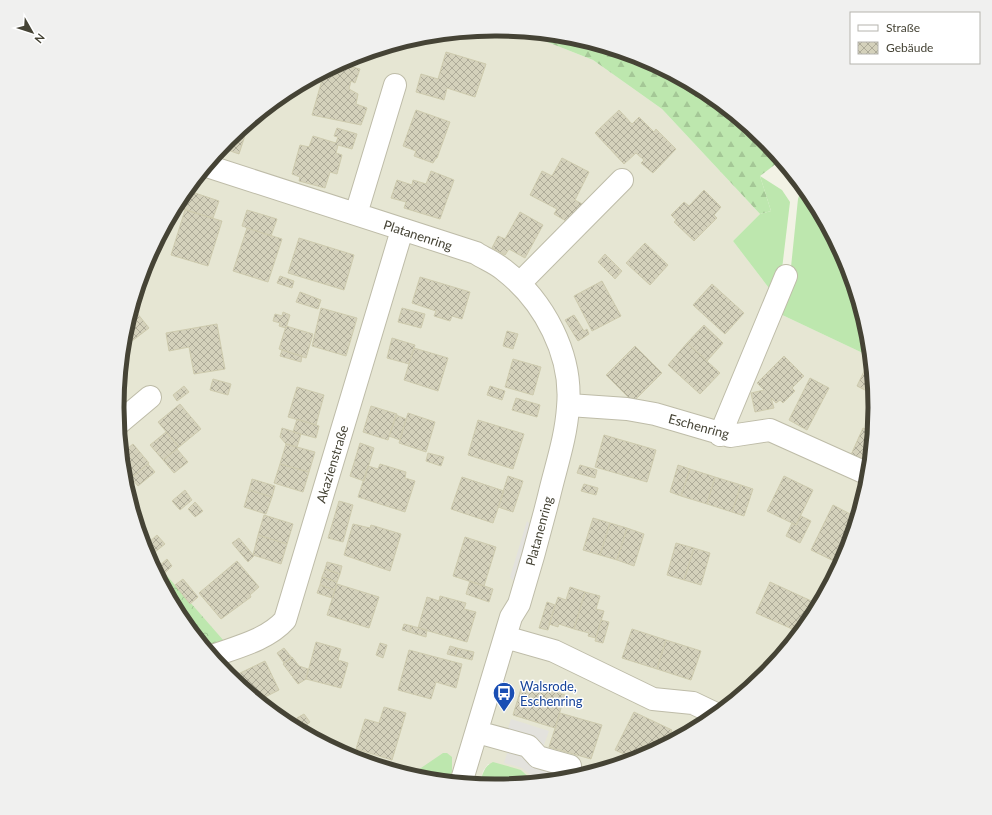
<svg xmlns="http://www.w3.org/2000/svg" width="992" height="815" font-family="Lato,sans-serif">
	<defs>
		<pattern id="forest-firs" width="22" height="20" patternUnits="userSpaceOnUse"><rect width="22" height="20" fill="#bde7ae"/><path d="M5 1l3.5 6h-7zM16 11l3.5 6h-7z" fill="#a4c796"/></pattern>
		<pattern id="park-crowns" width="20" height="18" patternUnits="userSpaceOnUse"><rect width="20" height="18" fill="#bde7ae"/><path d="M2 6a3 3 0 1 1 6 0M12 15a3 3 0 1 1 6 0" fill="none" stroke="#a4c796"/></pattern>
		<pattern id="building-cross-hatch" width="8" height="8" patternUnits="userSpaceOnUse"><rect width="8" height="8" fill="#d4d1bb"/><path d="M0 0l8 8M0 8l8-8" fill="none" stroke="#aeab99"/></pattern>
	</defs>
	<rect width="100%" height="100%" fill="#f2f2e5"/>
	<!-- residential -->
	<path fill="#e6e6d3" d="M496 29 522 32 593 60 662 109 760 214 733 241 772 292 778 313 869 356 874 408 867 482 846 553 811 618 763 675 706 722 641 757 570 779 534 782 521 770 488 764 483 771 480 784 422 779 351 757 286 722 228 675 181 618 146 552 125 481 118 407 125 333 146 262 181 197 229 140 286 93 351 58 422 36Z"/>
	<!-- grass -->
	<path fill="#bde7ae" d="M760 176 782 190 790 202 782 269 772 292 733 241 760 214 771 211Z
		M802 187 811 197 846 263 867 334 869 356 778 313 791 267 798 199Z
		M443 753H447L452 757V772L449 781 422 779 406 774 418 770Z
		M493 762 521 770 534 782 496 786 480 784C482 775 484 766 493 762Z"/>
	<!-- forest -->
	<path fill="url(#forest-firs)" d="M522 32C538 33 555 33 570 36 649 53 729 98 781 160L760 176 771 211 760 214 662 109 593 60Z"/>
	<!-- park -->
	<path fill="url(#park-crowns)" d="M147 553 224 641 206 648 181 618Z"/>
	<!-- parking -->
	<path fill="#e3e2dd" d="M527 521 536 531 519 588 510 577Z
		M511 719 549 731 542 750 564 775 563 779 544 781 534 778 522 768 504 763 509 747 506 735Z"/>
	<!-- building -->
	<path fill="url(#building-cross-hatch)" stroke="#cecbae" d="M446 52 486 64 475 97 447 88 444 100 416 92 421 74 438 79Z
		M340 64 360 69 355 83 351 81 349 89 358 94 356 104 367 108 361 125 312 115 324 73 335 75Z
		M416 110 450 122 437 158H436L433 163 414 156 416 151 403 146Z
		M619 110 632 124 639 117 654 132 656 129 676 149 653 173 641 163 644 160 636 153 624 164 595 133Z
		M249 123 239 154 222 148 229 140Z
		M337 128 357 134 352 149 338 145 336 153 342 155 337 174 330 172 325 188 299 181 300 177 292 174 300 145 309 147 313 136 336 143 338 137 334 136Z
		M562 158 589 172 575 200 584 205 573 225 554 214 557 209 530 195 542 171 552 176Z
		M431 171 454 180 440 219 404 208 406 202 391 198 397 180 412 185 413 180 426 184Z
		M704 190 721 207 714 215 717 218 694 241 674 222 676 220 671 215 684 202 689 206Z
		M189 191 219 201 213 218 183 209Z
		M185 210 222 221 208 266 171 255Z
		M247 210 277 219 271 236 242 226Z
		M520 212 543 225 525 258 509 249 505 255 492 248 498 236 505 239Z
		M823 220 828 229 820 227Z
		M247 228 282 239 268 282 233 271Z
		M299 238 354 255 344 290 288 273Z
		M645 243 668 265 650 285 626 263Z
		M605 254 622 271 615 279 598 262Z
		M280 276 294 281 292 288 277 283Z
		M420 277 470 292 462 319 452 316 450 321 434 316 436 311 412 303Z
		M602 281 621 316 592 331 574 296Z
		M712 284 744 313 725 334 693 305Z
		M300 292 321 300 318 309 296 302Z
		M133 308 149 328 123 348 125 333Z
		M321 308 357 318 346 356 312 346Z
		M402 308 425 314 421 328 398 322Z
		M283 312 290 315 286 328 279 326 280 323 273 321 275 314 282 316Z
		M574 315 584 331 587 329 589 334 578 341 565 320Z
		M217 324 225 369 194 374 189 347 169 351 166 333Z
		M704 325 723 343 707 361 687 343Z
		M286 326 313 334 306 358 279 349Z
		M507 331 518 334 513 349 503 346Z
		M392 338 415 345 409 364 387 358Z
		M687 343 720 373 700 394 668 365Z
		M635 346 662 373 633 402 606 375Z
		M414 348 448 358 438 391 404 380Z
		M282 350 302 356 301 362 280 356Z
		M784 356 804 376 792 388 795 391 783 403 780 400 776 403 771 398 774 408 755 412 751 393 764 390 757 383Z
		M513 359 541 367 533 395 505 387Z
		M866 367 871 369 873 389 871 393 857 386Z
		M810 378 829 388 807 430 789 420Z
		M213 379 231 384 228 395 210 390Z
		M184 386 189 392 177 401 173 395Z
		M490 386 505 391 502 400 487 395Z
		M297 387 324 395 316 425 288 417Z
		M516 398 540 405 537 417 512 410Z
		M180 404 201 429 179 447 158 422Z
		M371 406 397 414 388 440 363 432Z
		M408 413 435 422 426 452 399 443Z
		M396 415 406 419 400 440 389 436Z
		M297 419 319 426 316 438 293 432Z
		M478 420 524 434 513 469 468 455Z
		M282 428 301 434 297 447 286 444 280 437Z
		M863 428 872 432 869 465 850 457Z
		M166 432 179 447 163 460 150 445Z
		M604 435 656 450 647 482 595 467Z
		M360 443 374 448 364 481 350 476Z
		M133 444 149 463 125 483 122 453Z
		M286 444 315 452 309 472 280 464Z
		M177 449 188 462 174 473 163 460Z
		M428 453 444 457 441 466 426 461Z
		M148 464 155 472 138 486 131 478Z
		M280 464 309 472 303 492 274 483Z
		M380 464 406 472 405 478 415 481 405 512 358 497 368 466 378 469Z
		M580 465 597 470 595 478 577 473Z
		M678 465 690 469 681 496 670 492Z
		M690 469 715 477 707 504 681 496Z
		M508 476 523 481 513 512 498 507Z
		M784 476 813 490 796 525 767 511Z
		M462 477 504 491 493 523 451 509Z
		M715 477 741 485 732 512 707 504Z
		M252 479 275 486 272 497 249 490Z
		M584 484 598 488 596 495 581 491Z
		M741 485 753 489 744 516 732 512Z
		M185 490 192 500 180 510 172 501Z
		M249 490 272 497 266 514 244 507Z
		M339 501 353 505 343 542 328 538Z
		M195 502 203 511 195 517 188 509Z
		M833 505 856 517 853 529 836 562 811 550Z
		M264 515 293 524 287 544 258 535Z
		M801 516 811 521 800 543 786 536 792 523 796 525Z
		M593 518 610 523 600 555 583 550Z
		M610 523 627 528 617 560 600 555Z
		M353 524 370 528 371 525 401 534 390 571 344 555Z
		M627 528 644 534 634 566 617 560Z
		M157 535 165 544 155 552 148 543Z
		M258 535 287 544 281 564 253 555Z
		M465 537 496 547 484 586 453 576Z
		M239 538 254 556 248 562 232 543Z
		M676 543 694 548 684 580 667 575Z
		M694 548 710 553 701 585 684 580Z
		M167 559 172 566 165 573 159 566Z
		M237 561 259 587 250 595 251 597 221 619 199 593Z
		M327 562 342 566 340 574 325 569Z
		M325 569 340 574 337 582 322 577Z
		M322 577 337 582 335 590 320 585Z
		M183 579 198 597 190 604 175 585Z
		M470 581 493 589 489 602 466 594Z
		M770 582 818 604 811 618 799 632 756 613Z
		M337 584 379 597 369 628 327 615Z
		M320 585 335 590 332 598 317 593Z
		M570 587 585 592 574 629 559 624 558 627 549 624 558 597 566 600Z
		M585 592 600 596 596 609 604 611 596 638 588 636 589 633 574 629Z
		M440 596 466 603 464 609 476 612 467 642 418 628 427 597 439 601Z
		M547 602 555 605 548 630 539 628Z
		M601 620 609 622 603 643 595 641Z
		M404 624 412 626 409 632 402 630Z
		M412 626 427 630 426 637 409 632Z
		M632 629 666 640 657 669 622 658Z
		M666 640 701 651 691 680 657 669Z
		M316 642 341 649 338 660 348 663 341 688 306 679Z
		M380 643 387 645 383 658 376 655Z
		M450 646 457 648 455 656 447 654Z
		M284 648 292 658 284 663 277 653Z
		M457 648 474 652 472 660 455 656Z
		M409 650 462 664 456 688 436 682 431 699 398 690Z
		M292 657 299 666 308 669 306 679 298 684 283 664Z
		M265 661 279 690 259 700 246 690 238 674Z
		M765 665 770 668 757 681Z
		M523 682 565 695 555 728 513 715Z
		M384 707 406 713 392 760 356 749 365 719 379 723Z
		M634 712 672 730 665 744 635 759 615 750Z
		M560 713 602 725 591 759 549 747Z
		M304 714 310 722 304 727 297 718Z"/>
	<g fill="none" stroke-linecap="round" stroke-linejoin="round">
		<!-- minor casing -->
		<g stroke="#bebca8" stroke-width="24">
			<path id="minor" d="M207 166 476 253C485 259 496 263 504 270 544 301 573 355 568 407 566 438 556 466 549 496 540 532 530 568 519 604L511 617 461 783
				M356 214 395 85
				M520 283 622 180
				M569 405 627 409 655 414 730 436 770 430 868 474
				M119 423 150 397
				M720 435 786 276
				M505 637 554 651 653 699 693 703 716 714
				M212 656C237 647 267 640 285 620L402 230
				M477 732 528 746 538 757 570 766"/>
		</g>
		<!-- minor -->
		<use href="#minor" stroke="#fff" stroke-width="22"/>
	</g>
	<!-- icons -->
	<defs>
		<g id="bus-pin" transform="scale(1.15)"><path d="M0 17L-7.5 6A9.5 9.5 0 1 1 7.5 6Z" fill="#1a4fb4" stroke="#fff"/><path d="M-5-6H5V4H4V6H2V4H-2V6H-4V4H-5ZM-3.5-4V0h7V-4ZM-3.5 1.2v1.5H-2V1.2ZM2 1.2v1.5H3.5V1.2Z" fill="#fff"/></g>
	</defs>
	<g fill-rule="evenodd">
		<use href="#bus-pin" x="504" y="693"/>
	</g>
	<g text-anchor="middle" dominant-baseline="central" stroke-width="3" stroke-linejoin="round" paint-order="stroke">
		<!-- street labels -->
		<g font-size="13" fill="#454335" stroke="#fff">
			<text transform="translate(418 235) rotate(18)">Platanenring</text>
			<text transform="translate(699 426) rotate(15)">Eschenring</text>
			<text transform="translate(332 464) rotate(-73)">Akazienstraße</text>
			<text transform="translate(539 531) rotate(-75)">Platanenring</text>
		</g>
		<!-- transit labels -->
		<g font-size="13" fill="#164399" stroke="#fff" text-anchor="start">
			<text x="520" y="686">Walsrode,<tspan x="520" dy="15">Eschenring</tspan></text>
		</g>
	</g>
	<!-- crop -->
	<path d="M0 0H992V815H0ZM495 36H497A371 371 0 0 1 868 407V408A371 371 0 0 1 497 779H495A371 371 0 0 1 124 408V407A371 371 0 0 1 495 36Z" fill="#f0f0ef" fill-rule="evenodd"/>
	<path fill="none" stroke="#454335" stroke-width="5" d="M495 36H497A371 371 0 0 1 868 407V408A371 371 0 0 1 497 779H495A371 371 0 0 1 124 408V407A371 371 0 0 1 495 36Z"/>
	<!-- legend -->
	<rect x="850" y="12" width="130" height="52" fill="#ffffff" stroke="#b5b4ae"/>
	<rect x="858" y="25" width="20" height="6" fill="#ffffff" stroke="#b5b4ae"/>
	<text x="886" y="32" font-size="12" fill="#454335">Straße</text>
	<rect x="858" y="42" width="20" height="12" fill="url(#building-cross-hatch)" stroke="#b5b4ae"/>
	<text x="886" y="52" font-size="12" fill="#454335">Gebäude</text>
	<!-- north arrow -->
	<g transform="translate(32 32) rotate(129)" stroke="#ffffff" stroke-width="3" paint-order="stroke">
	<path d="M0-3L7 15L0 10L-7 15Z" fill="#454335"/>
	<text y="-6" font-size="11" font-weight="bold" text-anchor="middle" fill="#454335">N</text>
	</g>
</svg>
